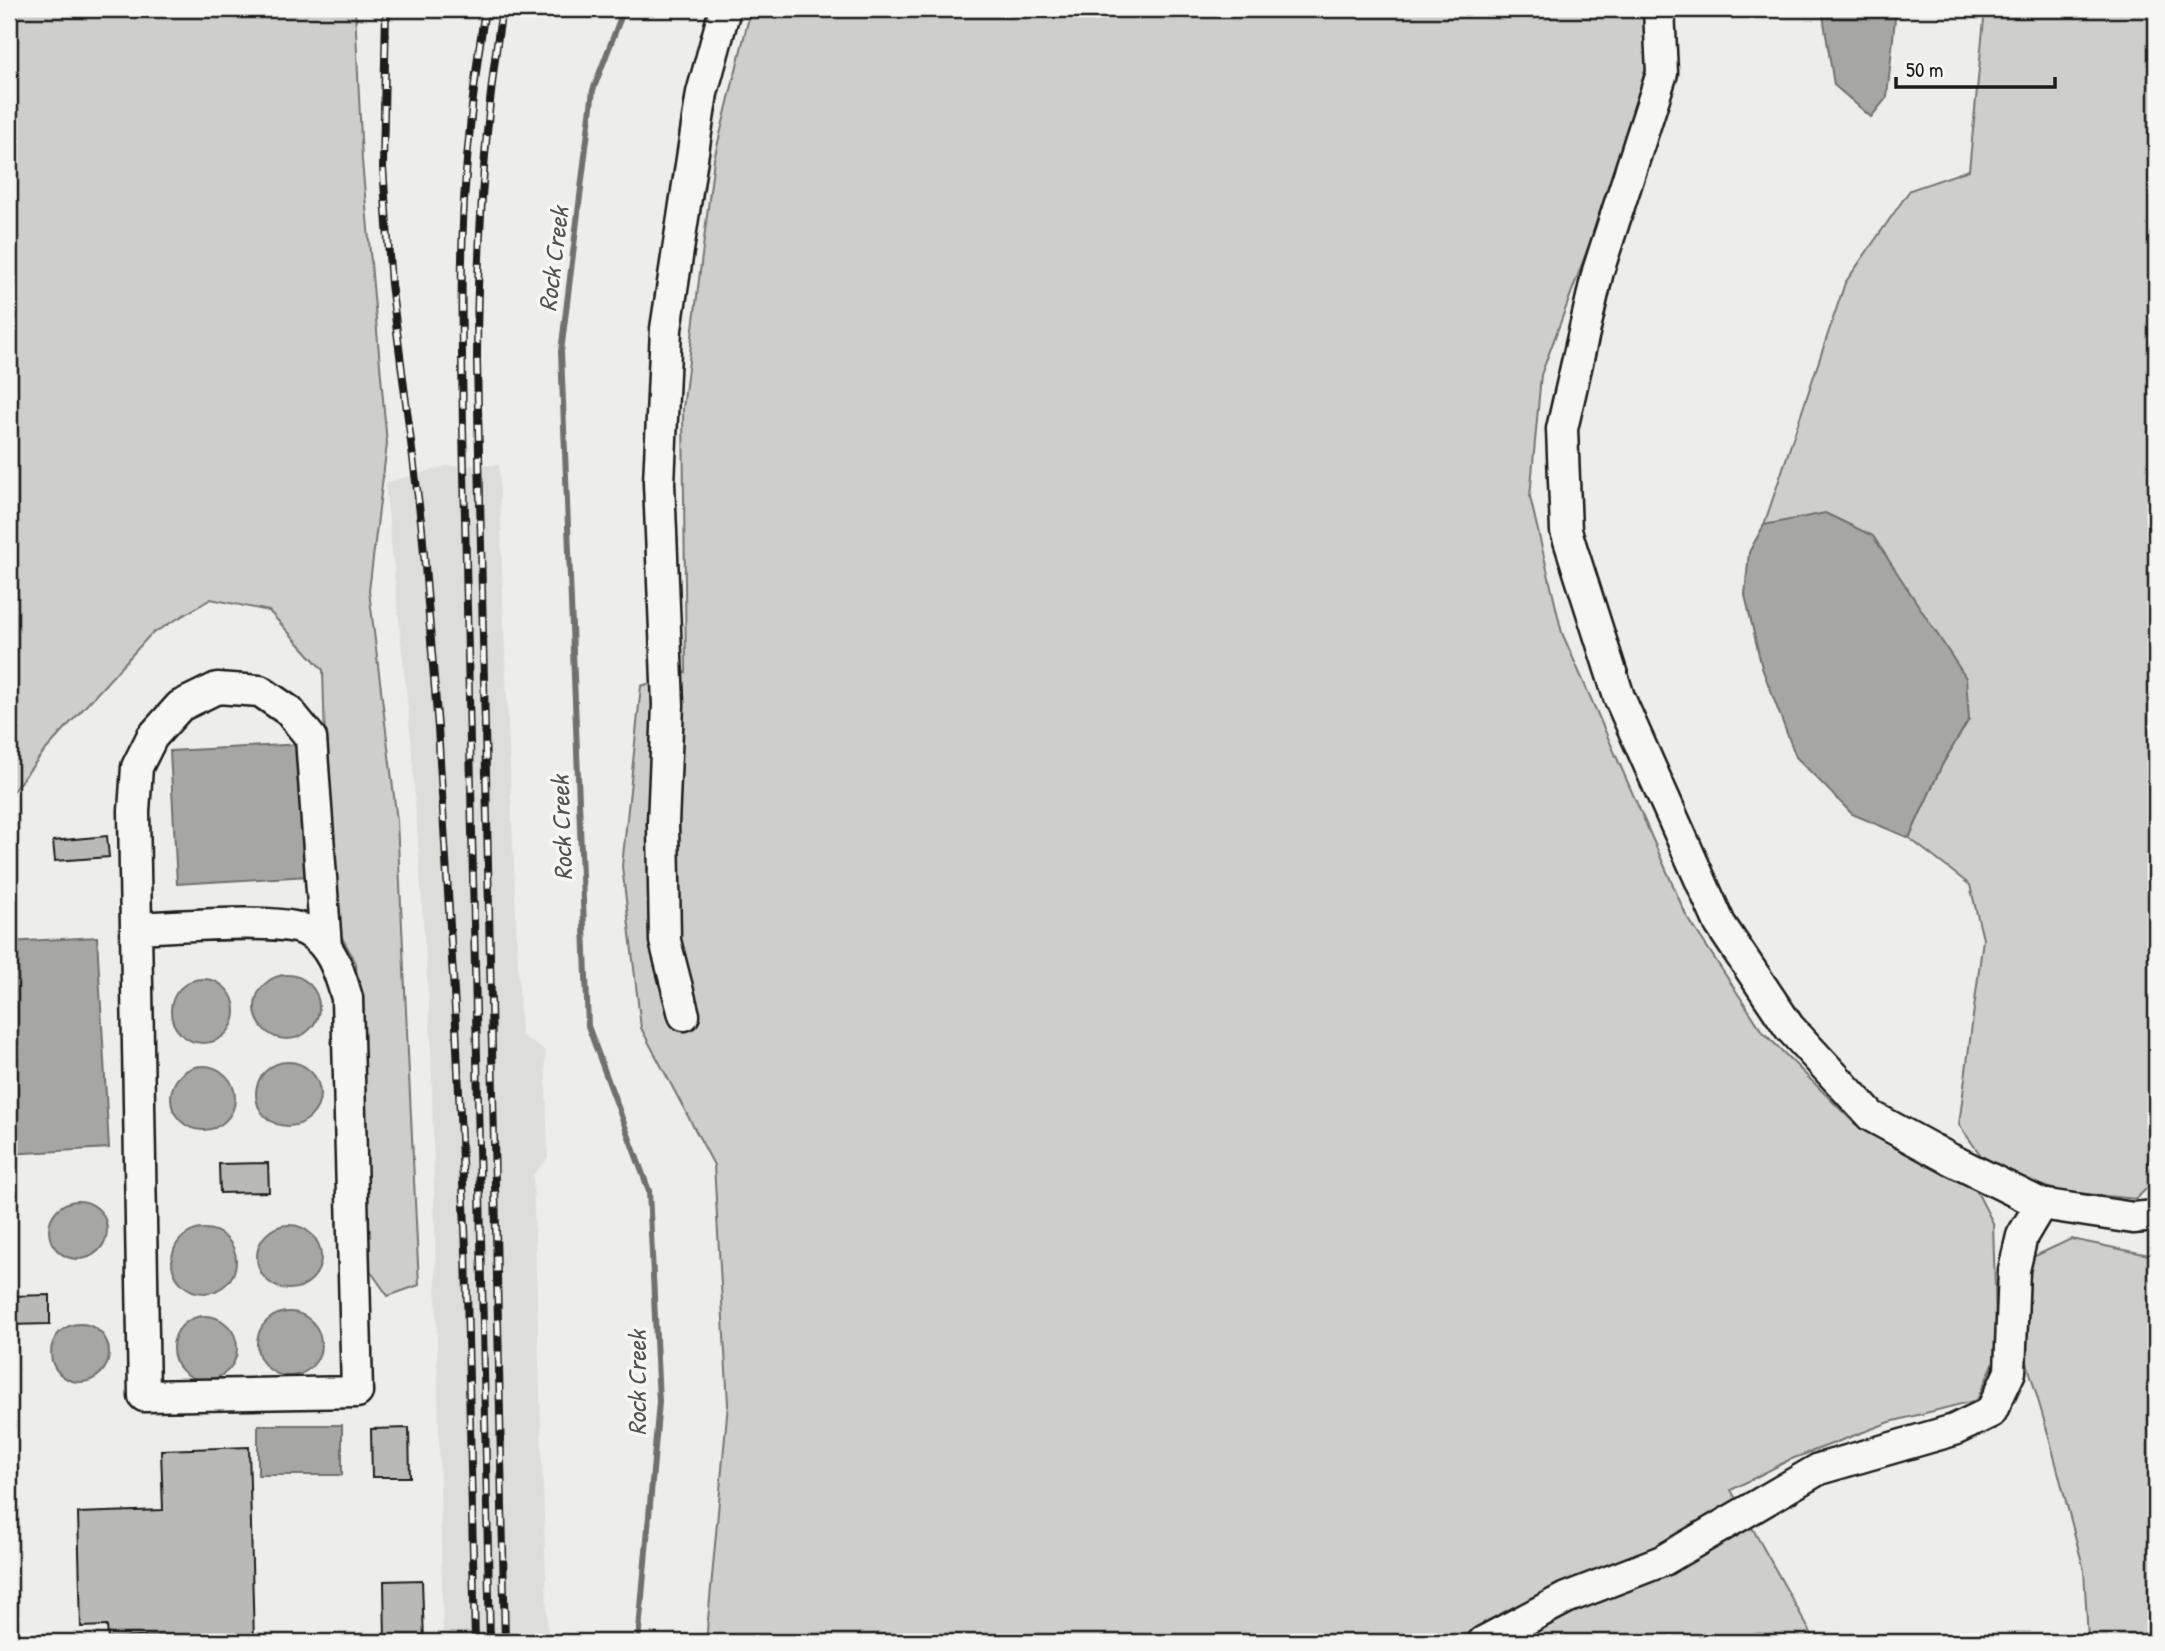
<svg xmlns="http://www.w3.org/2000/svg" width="2165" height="1651" font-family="'Patrick Hand',sans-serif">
	<rect width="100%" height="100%" fill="#edede9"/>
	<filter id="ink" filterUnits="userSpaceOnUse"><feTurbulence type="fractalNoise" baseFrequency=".0143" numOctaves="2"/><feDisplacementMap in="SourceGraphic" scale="14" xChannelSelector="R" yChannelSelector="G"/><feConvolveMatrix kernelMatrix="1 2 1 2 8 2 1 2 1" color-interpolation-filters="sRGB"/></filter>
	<g filter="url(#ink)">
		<!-- built -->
		<path fill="#ddddda" d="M499 465 504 628 521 1035 545 1051 548 1158 533 1175 548 1642H443L431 1038 411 739 385 483 446 466Z"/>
		<!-- green -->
		<path fill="#cececb" stroke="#757574" stroke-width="2" d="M9 9H355L362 161 387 444 369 591 397 821 419 1285 388 1296 364 1262 356 963 330 916 323 670 269 611 211 599 150 635 43 753 9 796Z
			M751 9H1642L1648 61 1619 164 1541 375 1530 497 1562 633 1686 915 1763 1032 1855 1124 1974 1186 1993 1223 1997 1355 1977 1400 1890 1422 1789 1460 1731 1490 1816 1642H706L728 1404 714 1165 641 1028 622 866 641 686 686 672 683 409 714 159Z
			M1985 9H2156V1179L2136 1199 2058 1191 1990 1168 1959 1125 1983 939 1970 885 1909 838 1942 765 1969 719 1764 525 1845 283 1910 190 1969 170Z
			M2071 1239 2149 1255 2156 1261V1642H2085L2088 1639 2084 1570 2049 1437 2026 1359 2031 1258Z"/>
		<!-- water -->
		<path fill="#a6a6a3" stroke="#6f6f6d" stroke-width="2" d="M1822 9H1896L1887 97 1871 117 1834 85Z
			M1825 513 1873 536 1966 678 1969 719 1942 765 1909 838 1852 814 1796 757 1762 668 1745 595 1749 552 1764 525Z
			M302 744 309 876 177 884 170 751Z
			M97 937 109 1148 9 1154V942Z
			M255 1007a32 32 0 1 1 64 0a32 32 0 1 1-64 0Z
			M171 1011a32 32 0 1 1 64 0a32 32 0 1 1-64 0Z
			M256 1094a32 32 0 1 1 64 0a32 32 0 1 1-64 0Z
			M171 1098a32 32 0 1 1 64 0a32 32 0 1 1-64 0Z
			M49 1230a29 29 0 1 1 58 0a29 29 0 1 1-58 0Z
			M257 1257a32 32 0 1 1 64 0a32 32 0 1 1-64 0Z
			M172 1261a32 32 0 1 1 64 0a32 32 0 1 1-64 0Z
			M257 1344a32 32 0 1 1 64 0a32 32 0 1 1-64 0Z
			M173 1348a32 32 0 1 1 64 0a32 32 0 1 1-64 0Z
			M51 1353a29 29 0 1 1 58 0a29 29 0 1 1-58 0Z
			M258 1425H342V1475H258Z"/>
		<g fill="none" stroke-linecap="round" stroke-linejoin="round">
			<!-- stream -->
			<path stroke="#6f6f6d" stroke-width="6" d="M624 9 593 90 561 352 588 1026 649 1191 659 1402 638 1642"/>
		</g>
		<!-- building -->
		<path fill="#b9b9b6" stroke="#1c1c1c" stroke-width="2" d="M107 836 109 857 55 861 53 841Z
			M268 1163 269 1192 220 1193 219 1164Z
			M50 1295V1324L9 1325V1296Z
			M409 1428 410 1477H372L371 1429Z
			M249 1447 254 1642H169V1636L108 1638 107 1626 81 1627 78 1513 163 1510 161 1450Z
			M422 1580 424 1642H385L384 1581Z"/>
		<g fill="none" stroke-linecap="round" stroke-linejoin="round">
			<!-- minor casing -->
			<g stroke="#1c1c1c" stroke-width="35">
				<path id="minor" d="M1659 9 1662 73 1598 271 1562 429 1566 531 1619 697 1720 924 1789 1027 1871 1116 1950 1159 2041 1204 2133 1218 2156 1216
					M136 928C171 927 281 917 307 931 332 944 340 974 347 998L357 1392 144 1396 134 811 137 767 152 737 180 706 217 688 260 691 289 711 311 738 326 947
					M684 1015 665 941 663 824 668 705 659 483 666 329 702 93 725 9
					M1483 1642 1566 1598 1662 1561 1819 1469 1954 1430 1991 1412 2010 1372 2014 1270 2022 1236 2041 1204"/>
			</g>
			<!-- minor -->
			<use href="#minor" stroke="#f6f6f2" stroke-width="30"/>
			<!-- rail casing -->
			<g stroke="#1c1c1c" stroke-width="8">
				<path id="rail" d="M386 9 383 167 391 284 422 529 438 728 456 1025 466 1250 475 1642
					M485 9C475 72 468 137 464 201 460 276 462 352 463 427L490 1642
					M502 9C484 126 477 243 477 362L505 1642"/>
			</g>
			<!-- rail -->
			<use href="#rail" stroke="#f6f6f2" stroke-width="5" stroke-dasharray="16" stroke-linecap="butt"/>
		</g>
	</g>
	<g text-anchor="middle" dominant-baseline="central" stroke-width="7" stroke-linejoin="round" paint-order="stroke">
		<!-- water labels -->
		<g font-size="26" font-style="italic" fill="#535352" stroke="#f6f6f2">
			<text transform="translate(553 259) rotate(-83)">Rock Creek</text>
			<text transform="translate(561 828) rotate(-92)">Rock Creek</text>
			<text transform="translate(636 1383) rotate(-90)">Rock Creek</text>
		</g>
	</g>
	<!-- margin -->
	<rect width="2165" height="1651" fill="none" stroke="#f6f6f2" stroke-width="35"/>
	<rect x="18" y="18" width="2130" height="1616" fill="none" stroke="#1c1c1c" stroke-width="2.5" filter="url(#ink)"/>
	<!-- scale -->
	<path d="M1896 77v10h159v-10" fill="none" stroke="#1c1c1c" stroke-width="3.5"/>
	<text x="1906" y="77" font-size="21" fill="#1c1c1c" stroke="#f6f6f2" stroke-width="5" paint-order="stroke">50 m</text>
</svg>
